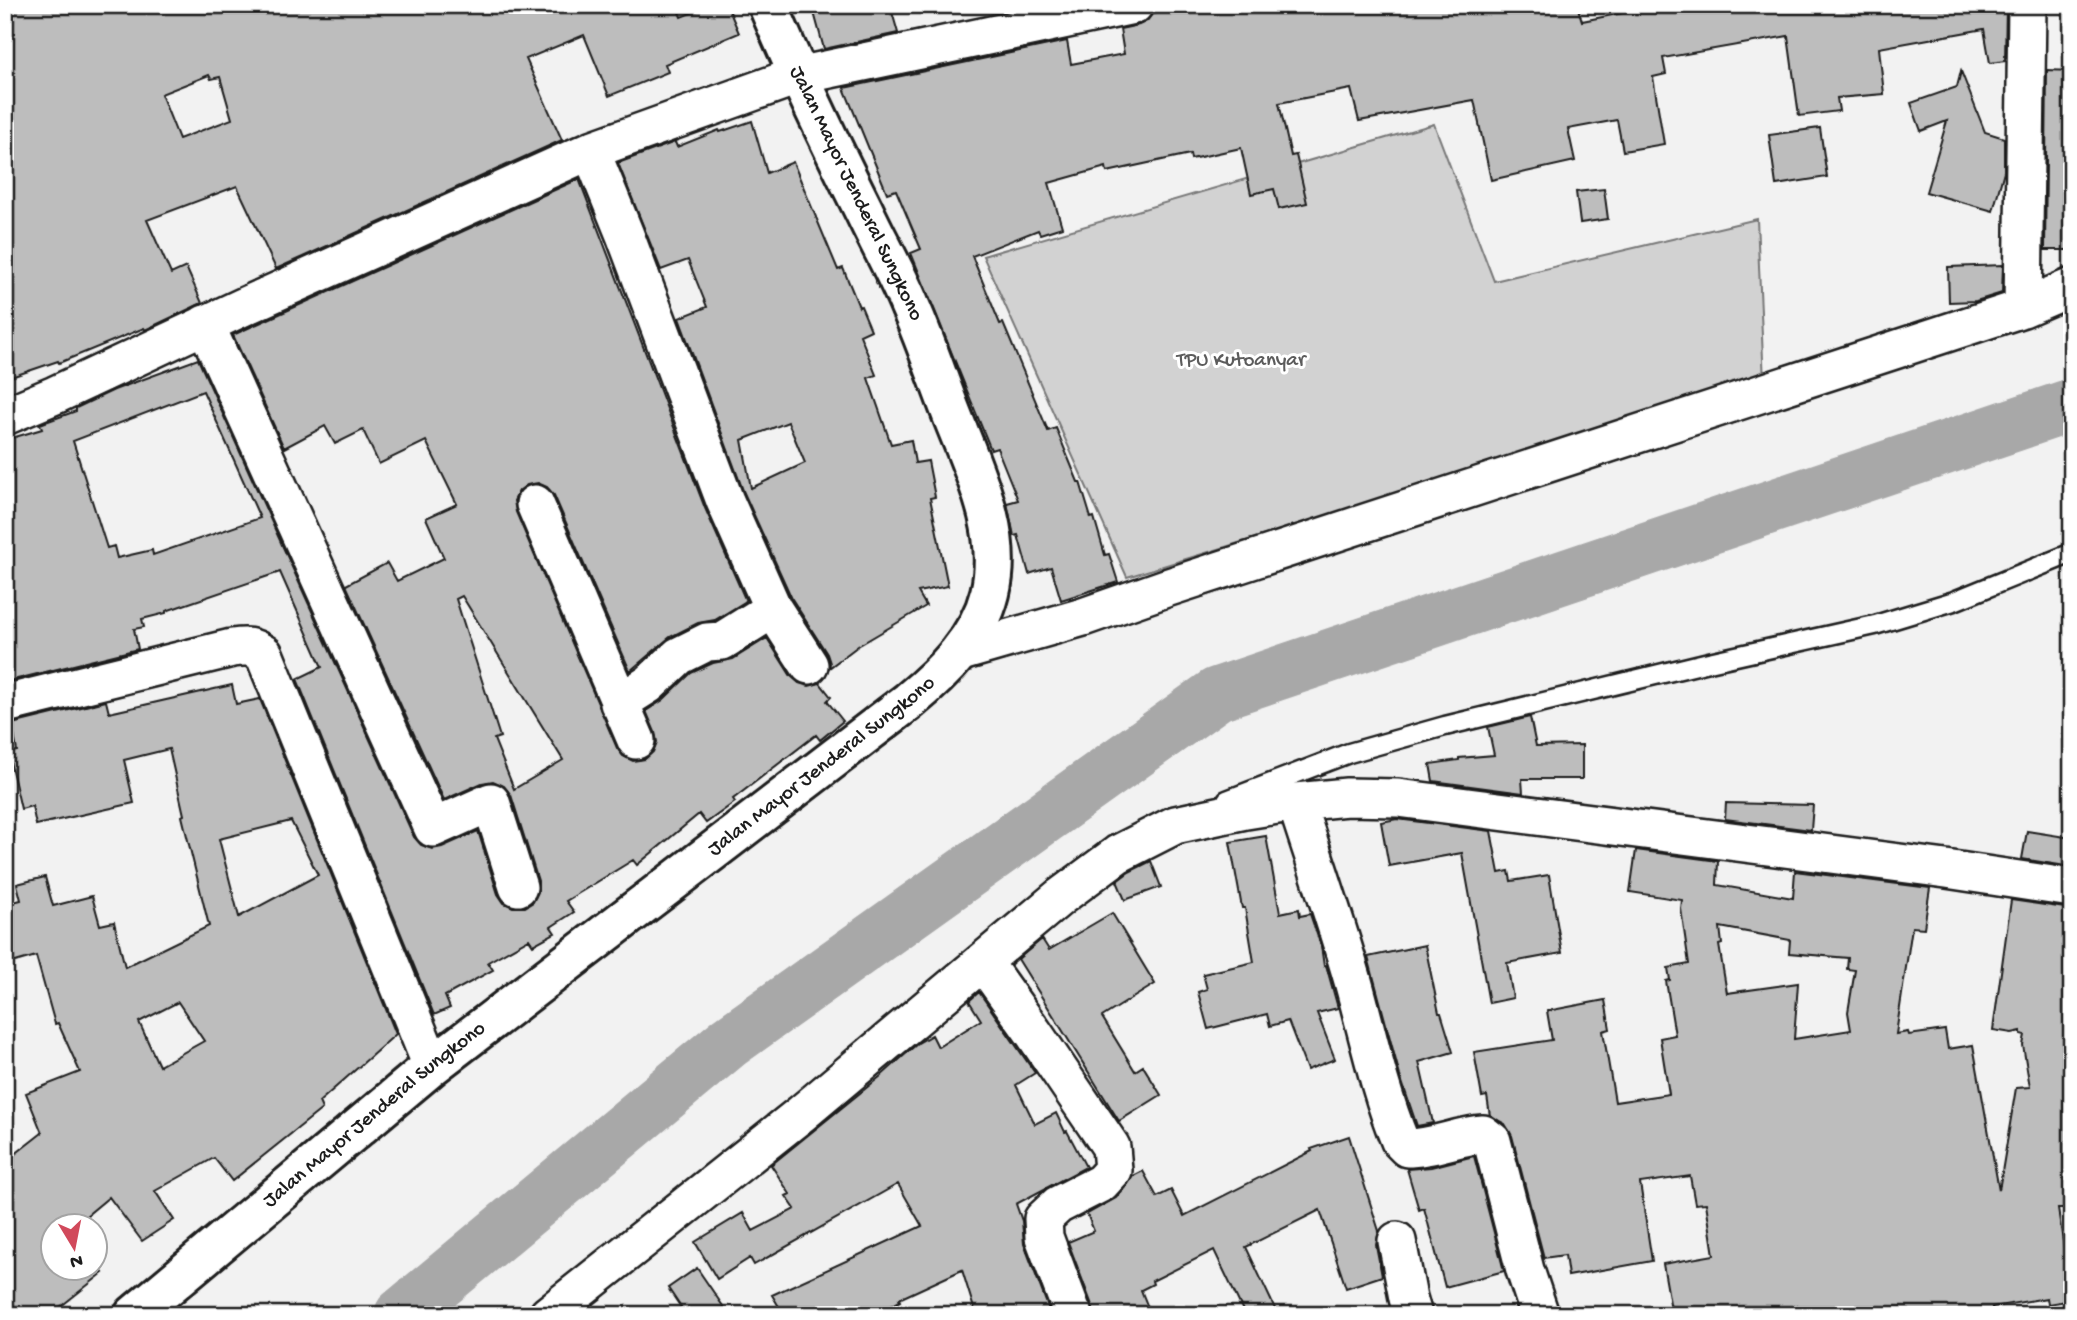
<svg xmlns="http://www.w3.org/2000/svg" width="2077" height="1320" font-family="'Gochi Hand',sans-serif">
	<rect width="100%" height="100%" fill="#f2f2f2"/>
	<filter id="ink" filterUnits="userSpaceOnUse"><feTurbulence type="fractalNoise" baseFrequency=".0143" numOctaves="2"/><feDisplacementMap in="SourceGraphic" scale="14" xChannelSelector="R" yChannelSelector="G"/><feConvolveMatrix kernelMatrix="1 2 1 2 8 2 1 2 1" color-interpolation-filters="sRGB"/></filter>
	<g filter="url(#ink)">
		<!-- green -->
		<path fill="#d2d2d2" stroke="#777" stroke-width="2" d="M1434 124 1494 281 1757 219 1764 383 1127 577 983 256Z"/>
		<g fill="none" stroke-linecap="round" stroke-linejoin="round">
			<!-- river -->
			<path stroke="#a8a8a8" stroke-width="54" d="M401 1315 729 1042 1217 694 2072 405"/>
		</g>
		<!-- building -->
		<path fill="#bdbdbd" stroke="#1c1c1c" stroke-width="2" fill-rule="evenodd" d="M5 5H676L681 17 711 5H727L739 33 665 64 668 72 609 96 584 35 526 59 562 140 276 269 237 186 147 220 171 274 186 267 202 303 145 330 144 328 59 363 58 361 5 379ZM209 75 211 79 220 77 232 119 179 139 161 94Z
			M812 5H890L898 33 824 49Z
			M1199 5H1577L1582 21 1628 12V9L1652 5H2006L2005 61 1990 63 1984 29 1879 48 1884 94 1837 98 1839 111 1799 116 1788 36 1663 58 1666 74 1653 77 1664 144 1623 151 1617 120 1568 129 1575 161 1491 180 1474 100 1359 121 1351 89 1279 103 1291 156 1296 155 1307 203 1279 209 1274 189 1251 194 1241 148 1191 159 1190 154 1107 172 1106 167 1049 183 1062 227 1040 234 1038 230 972 256 1000 324 1003 323 1048 431 1056 428 1078 482H1080L1091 518 1094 517 1105 555 1109 554 1118 582 1061 600 1051 567 1029 574 1018 535 1014 536 1007 503 1018 500 997 448 991 450 911 253 921 249 896 190 887 193 844 88 1067 41 1071 64 1124 54 1120 29 1139 25 1147 21 1152 14Z
			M2047 70 2072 71 2070 143H2072V250H2045Z
			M1961 71 1985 132 2004 138V171L1993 211 1926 192 1947 121 1921 131 1911 103 1957 87Z
			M752 121 767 173 793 162 838 270 843 268 859 307 861 306 871 330 860 335 876 375 868 378 891 444 911 440 915 463 928 461 935 497 930 498 948 586 918 592 926 606 858 646 829 668 830 663 827 654 792 599 744 493 679 318 707 307 688 260 661 270 618 163 675 142 677 147 719 130 720 132ZM788 422 805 463 751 488 742 440Z
			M1820 128 1827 177 1776 185 1769 135Z
			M579 179 705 508 746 601 715 620 698 623 670 637 630 671 554 495 547 487 538 483 527 485 519 491 514 501 516 512 617 748 623 756 633 761 645 759 653 752 657 742 655 732 646 711 663 700 691 673 713 663 733 659 767 638 791 676 799 683 809 686 820 683 831 697 827 701 843 721 820 740 816 735 733 799 735 802 706 823 699 814 637 865 633 860 566 901 574 912 551 927 555 933 533 945 529 939 488 962 493 970 445 996 450 1008 434 1015 297 679 322 667 280 572 166 611V613L142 619 144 627 134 629 138 649 5 682V440L42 429 40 424 76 411V408L114 390 198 359 414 837 421 845 432 849 442 847 478 831 498 894 504 903 513 907H525L533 902 538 892V881L511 795 504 786 493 781 482 783 444 800 346 585 387 563 397 581 444 558 426 518 457 504 426 441 379 464 363 430 335 444 325 426 284 448 233 335ZM203 391 260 518 153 555 152 550 117 558 114 546 107 548 73 441ZM462 596 563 760 514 789 494 739 500 737 456 599Z
			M1604 189 1608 219 1580 223 1576 192Z
			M2003 265 2002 293 1976 301 1949 302 1948 267Z
			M232 685 236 704 260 699 396 1034 319 1102 322 1109 232 1181 214 1158 155 1191 174 1220 142 1241 109 1197 74 1226H52V1268H94V1263L103 1273 50 1315H5V1162L42 1133 26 1093 80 1072 58 1023 55 1024 36 956 5 965V904L21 900 17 884 45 877 53 906 92 896 100 925 114 922 125 967 209 926 182 816 184 815 169 749 124 760 134 803 36 825 32 806 21 809 8 753 17 751 12 724 106 701 109 713ZM291 821 318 875 239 917 219 839ZM178 1002 204 1041 159 1066 139 1022Z
			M1530 717 1536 746 1582 745V779H1522L1523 793 1433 781 1430 764 1459 760V758L1494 755 1488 727Z
			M1726 803 1813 805 1811 830 1725 819Z
			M1397 819 1491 831 1499 873 1509 871 1511 881 1549 875 1562 953 1507 963 1513 998 1489 1003 1462 853 1389 866 1381 822Z
			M2027 831 2072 838V867L2022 859Z
			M1266 836 1280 913 1299 909 1300 916 1310 914 1321 946 1324 966 1326 965 1338 1008 1317 1013 1335 1059 1307 1070 1288 1021 1270 1026 1267 1014 1208 1029 1198 992 1207 989 1203 974 1254 962 1245 908H1242L1230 842Z
			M1636 850 1718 861 1717 885 1793 898 1795 871 1930 888 1924 928 1912 927 1896 1034 1908 1032 1909 1035 1945 1030 1948 1049 1973 1045 1999 1190 2016 1088 2030 1087 2023 1045 2025 1035 2021 1034V1031L2012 1033 1993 1030 2011 900 2072 909V1007L2067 1035 2072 1065V1187H2069L2070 1209H2058L2072 1300 2048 1304 2047 1298 1992 1307 1993 1315H1672L1663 1264 1714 1255 1706 1203 1695 1204 1690 1176 1640 1183 1652 1261 1568 1276 1565 1255 1544 1258 1512 1136 1505 1124 1490 1116 1487 1096 1482 1097 1474 1052 1552 1040 1547 1011 1605 1000 1610 1029 1603 1031 1615 1102 1669 1094 1660 1038 1675 1035 1666 981 1670 980 1668 968 1689 964 1681 909 1682 900 1630 892ZM1720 927 1790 940 1789 953 1848 958 1847 969 1855 970 1848 1012 1851 1030 1794 1039 1798 983 1727 993 1719 945 1722 944Z
			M1151 861 1161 887 1125 900 1117 881 1129 872Z
			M1112 913 1155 984 1102 1017 1135 1071 1143 1066 1161 1095 1119 1121 1018 959 1042 939 1049 950Z
			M1425 945 1439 1013H1441L1453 1052 1419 1062 1433 1123 1417 1126 1400 1076 1368 957Z
			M979 992 1035 1073 1016 1085 1035 1124 1056 1113 1065 1132 1067 1131 1086 1167 1016 1204 1022 1221 1024 1244 1051 1315H976L962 1270 899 1299 900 1301 874 1315H784L772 1295 922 1226 898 1184 754 1265 750 1258 717 1279 695 1242 743 1213 753 1231 795 1209 786 1196 790 1194 771 1165 881 1076 918 1043 932 1035 938 1047 981 1020 969 1001Z
			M1349 1136 1379 1231 1376 1245 1382 1276 1346 1288 1320 1210 1246 1247 1278 1315H1245L1214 1250 1152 1281 1153 1284 1141 1290 1151 1315H1093V1308L1068 1242 1094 1231 1087 1214 1116 1198 1128 1184 1133 1176 1143 1171 1157 1197 1171 1190 1184 1216 1312 1151 1311 1149Z
			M1474 1156 1504 1271 1445 1287 1424 1208 1419 1210 1407 1169 1431 1167Z
			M697 1268 729 1315H686L668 1288Z"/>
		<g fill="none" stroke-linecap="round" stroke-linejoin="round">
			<!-- lane casing -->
			<g stroke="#1c1c1c" stroke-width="23">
				<path id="lane" d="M1227 800 1349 753 1445 726 1709 662 1875 625 1954 601 2072 553"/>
			</g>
			<!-- street casing -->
			<g stroke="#1c1c1c" stroke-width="42">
				<path id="street" d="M591 151 625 235 725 501 773 609 809 665
					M2023 308 2027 5
					M205 324 433 828 491 802 518 887
					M5 416 55 395 243 307 594 149 797 76 1134 5
					M535 504 636 740
					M961 652 1083 617 1166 588 2023 308 2072 287
					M619 703 649 684 679 656 707 642 722 641 773 609
					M5 704 232 648C246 646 252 646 264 654L432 1066
					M1296 802C1315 862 1336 921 1353 981 1368 1035 1379 1090 1400 1141L1407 1148C1434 1148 1457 1136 1483 1134L1492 1141 1525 1270 1540 1315
					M983 962 1033 1032 1111 1147 1113 1170 1101 1183 1058 1205 1043 1219 1044 1237 1073 1315
					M1397 1241 1408 1298 1413 1315
					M548 1315 801 1114 1060 897 1118 854 1175 825 1246 810 1296 802 1347 797 1398 798 1946 869 2072 888"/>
			</g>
			<!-- secondary casing -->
			<g stroke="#1c1c1c" stroke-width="44">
				<g id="secondary">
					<path id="s1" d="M134 1315 432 1066 909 701C943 673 979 638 990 593 1005 533 973 469 952 415 938 379 926 342 910 306 897 274 879 243 864 211 830 143 797 75 768 5"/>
				</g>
			</g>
			<!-- lane -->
			<use href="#lane" stroke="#fff" stroke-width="18"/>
			<!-- street -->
			<use href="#street" stroke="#fff" stroke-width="37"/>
			<!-- secondary -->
			<use href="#secondary" stroke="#fff" stroke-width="38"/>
		</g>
	</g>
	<g text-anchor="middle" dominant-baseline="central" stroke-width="6" stroke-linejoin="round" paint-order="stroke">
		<!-- street labels -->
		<g font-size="21" fill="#1c1c1c" stroke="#fff">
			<text transform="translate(855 194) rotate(64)">Jalan Mayor Jenderal Sungkono</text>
			<text stroke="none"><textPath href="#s1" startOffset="880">Jalan Mayor Jenderal Sungkono</textPath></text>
			<text stroke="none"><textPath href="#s1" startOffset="313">Jalan Mayor Jenderal Sungkono</textPath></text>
		</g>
		<!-- park labels -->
		<g font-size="21" fill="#5c5c5c" stroke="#fff">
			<text x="1241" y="361">TPU Kutoanyar</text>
		</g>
	</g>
	<!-- margin -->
	<rect width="2077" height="1320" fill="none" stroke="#fff" stroke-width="28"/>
	<rect x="14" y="14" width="2049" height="1292" fill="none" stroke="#1c1c1c" stroke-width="2.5" filter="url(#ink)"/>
	<!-- north arrow -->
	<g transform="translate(74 1247) rotate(170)"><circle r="33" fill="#ffffff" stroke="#a4a4a4" stroke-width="2"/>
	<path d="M0-5L12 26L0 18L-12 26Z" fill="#d1495b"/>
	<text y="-10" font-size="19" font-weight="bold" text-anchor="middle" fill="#1c1c1c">N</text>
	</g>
</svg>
